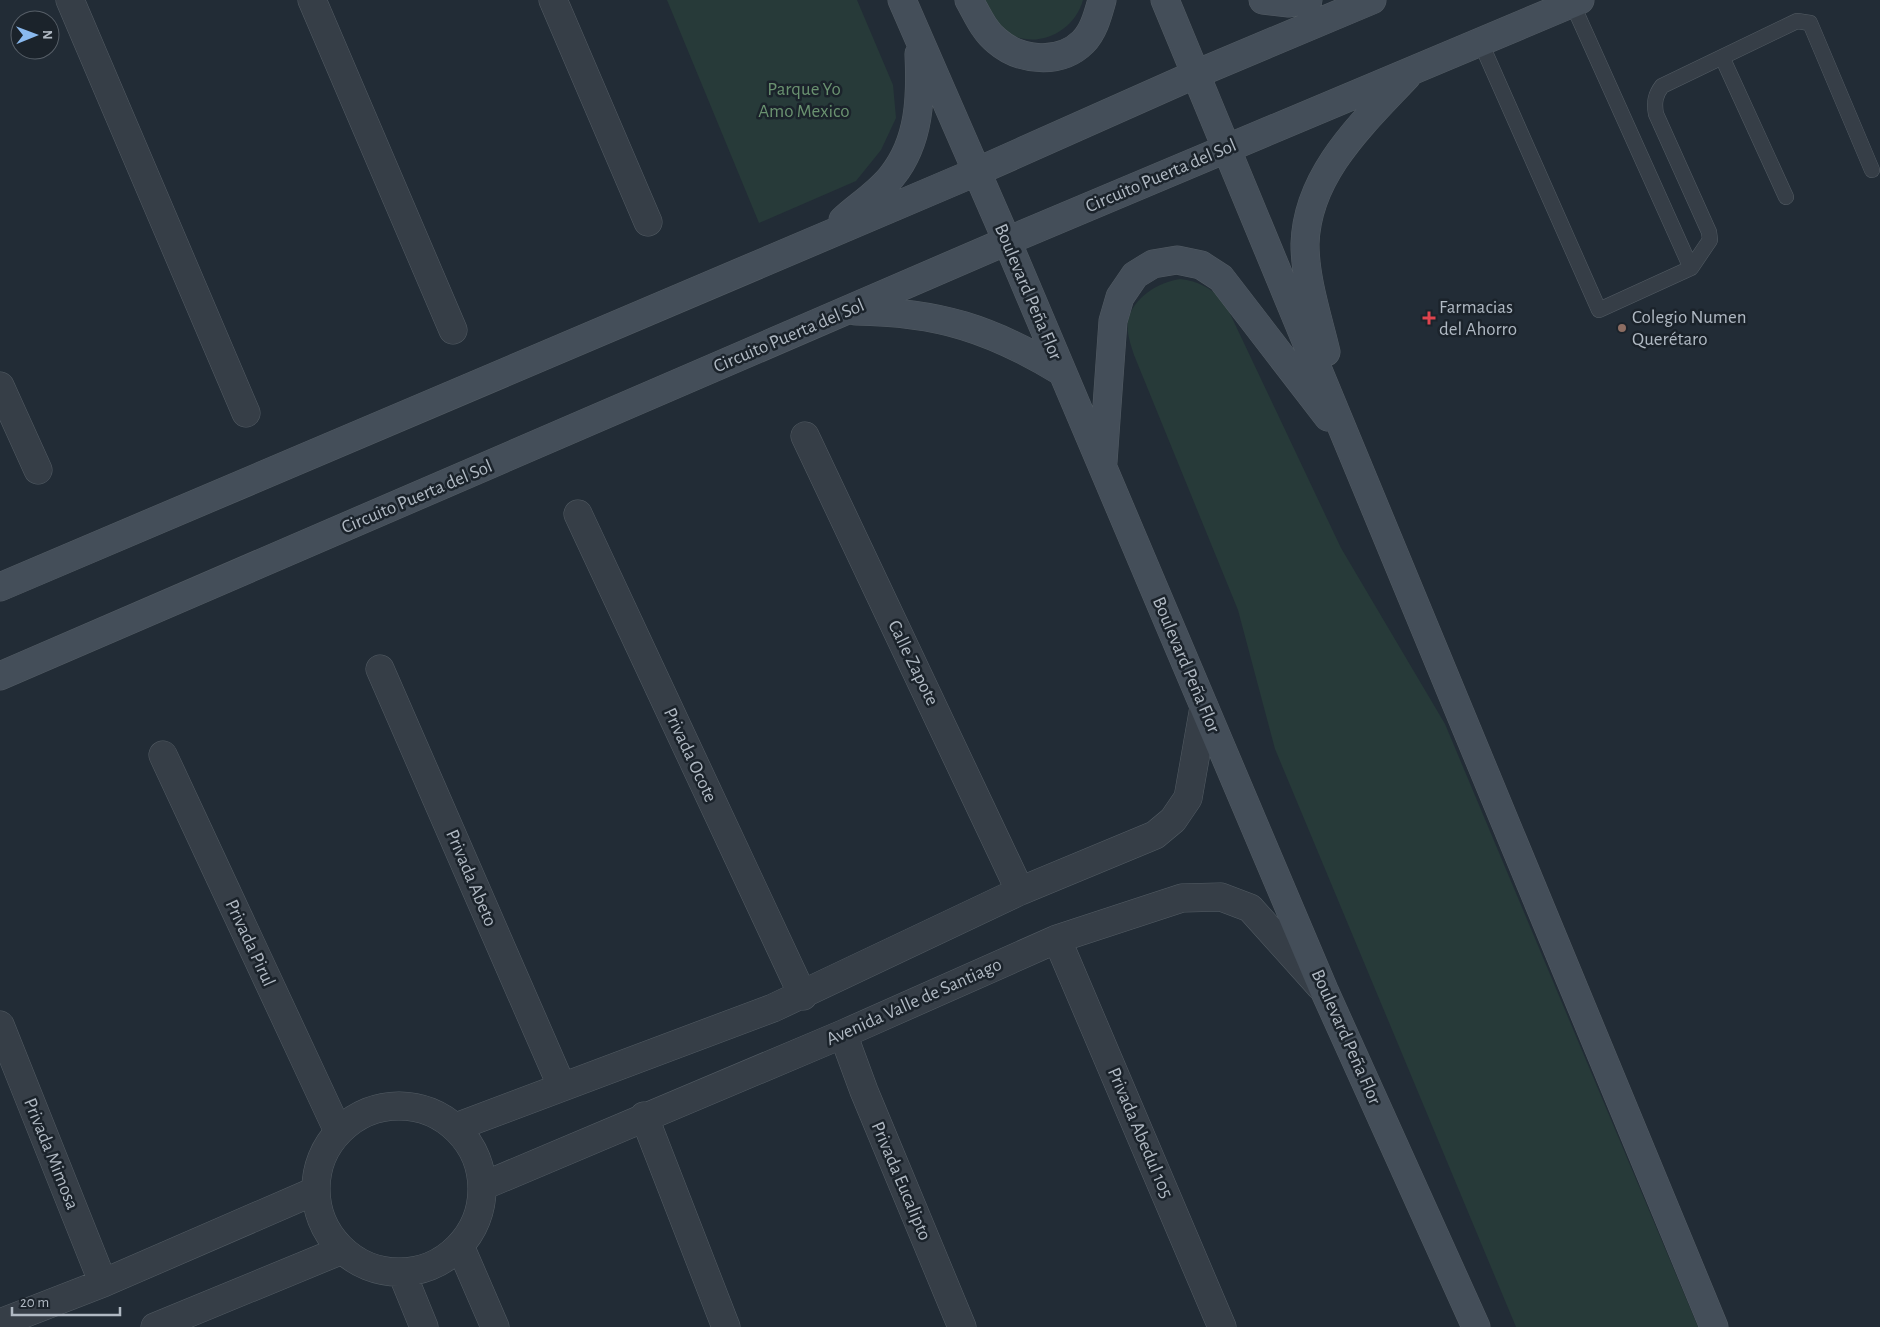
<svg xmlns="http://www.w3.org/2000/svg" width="1880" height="1327" font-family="'Alegreya Sans',sans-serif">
	<rect width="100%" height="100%" fill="#222c36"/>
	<!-- green -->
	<path fill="#273a39" d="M667 0H857L893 85 896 118 881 150 856 181 759 223Z
		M984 0H1083C1072 39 1022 55 994 21 990 16 987 6 984 0Z
		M1180 279C1199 281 1210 288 1224 301L1341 548 1445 724 1698 1327H1516L1275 749 1238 610 1134 355C1131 345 1126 332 1128 321 1133 297 1159 282 1180 279Z"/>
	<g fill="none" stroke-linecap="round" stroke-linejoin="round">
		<!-- lane casing -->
		<g stroke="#535c64" stroke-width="16">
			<path id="lane" d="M1480 41 1599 310 1691 268 1572 3
				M1722 57 1786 197
				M1691 268 1710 240 1709 232 1656 114C1654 103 1655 95 1662 86L1797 21 1810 23 1872 170"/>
		</g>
		<!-- street casing -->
		<g stroke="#535c64" stroke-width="29">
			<path id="street" d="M70 0 246 413
				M312 0 453 330
				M553 0 648 222
				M0 386 38 470
				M805 436 1020 891
				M578 514 803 996
				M380 669 562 1087
				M163 755 338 1131
				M1057 939 1222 1327
				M0 1025 103 1283
				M843 1034 864 1091 962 1327
				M316 1189a83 83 0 1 1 166 0a83 83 0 1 1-166 0Z
				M644 1116 726 1327
				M456 1127 773 1008 1020 891 1155 835 1173 820 1188 798 1204 707
				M483 1186 843 1034 1057 939 1182 898 1221 897 1250 908 1320 986
				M460 1246 495 1327
				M402 1273 424 1327
				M0 1323 103 1283 315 1191
				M155 1327 342 1250"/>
		</g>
		<!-- secondary casing -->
		<g stroke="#535c64" stroke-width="29">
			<path id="secondary" d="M902 0 1007 241 1324 990 1476 1327
				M969 0C977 14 984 31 997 41 1020 61 1060 65 1083 42 1094 31 1098 14 1102 0
				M1165 0 1714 1327
				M1263 0 1289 3 1308 0
				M843 220C858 206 879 193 892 176 920 141 921 97 919 54
				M856 311C938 312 992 329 1062 372
				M1326 352C1318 318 1305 280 1305 244 1307 174 1363 123 1407 76
				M1103 462 1113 321 1120 297 1135 275 1153 264 1177 260 1201 265 1221 278 1328 417
				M0 587 976 172 1196 74 1372 0
				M0 676 1007 241 1580 0"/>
		</g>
		<!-- lane -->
		<use href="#lane" stroke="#363e47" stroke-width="15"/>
		<!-- street -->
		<use href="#street" stroke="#363e47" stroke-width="28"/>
		<!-- secondary -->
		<use href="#secondary" stroke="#444e59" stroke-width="28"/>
	</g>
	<!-- markers -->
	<path fill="#e0444e" stroke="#1b232b" stroke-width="2" d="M1426.5 310.5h5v5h5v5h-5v5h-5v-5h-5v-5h5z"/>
	<circle fill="#8d6e63" stroke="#1b232b" stroke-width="2" cx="1622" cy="328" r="5"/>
	<g text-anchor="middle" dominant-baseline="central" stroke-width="5" stroke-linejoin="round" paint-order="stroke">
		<!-- park labels -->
		<g font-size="19" fill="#6a9270" stroke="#1b232b">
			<text x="804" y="89">Parque Yo<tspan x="804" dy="22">Amo Mexico</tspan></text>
		</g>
		<!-- street labels -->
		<g font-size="19" fill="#b0b9c3" stroke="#1b232b">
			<text transform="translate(1161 176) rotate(-23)">Circuito Puerta del Sol</text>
			<text transform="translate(1028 292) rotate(67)">Boulevard Peña Flor</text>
			<text transform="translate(789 336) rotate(-23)">Circuito Puerta del Sol</text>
			<text transform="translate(417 497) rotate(-23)">Circuito Puerta del Sol</text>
			<text transform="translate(913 663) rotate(64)">Calle Zapote</text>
			<text transform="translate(1186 665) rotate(67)">Boulevard Peña Flor</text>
			<text transform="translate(690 755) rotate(65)">Privada Ocote</text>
			<text transform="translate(471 878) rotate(67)">Privada Abeto</text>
			<text transform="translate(250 943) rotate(65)">Privada Pirul</text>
			<text transform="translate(914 1002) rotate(-24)">Avenida Valle de Santiago</text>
			<text transform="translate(1346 1037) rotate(66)">Boulevard Peña Flor</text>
			<text transform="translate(1140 1133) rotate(67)">Privada Abedul 105</text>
			<text transform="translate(51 1154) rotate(68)">Privada Mimosa</text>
			<text transform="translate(901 1181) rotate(67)">Privada Eucalipto</text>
		</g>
		<!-- poi labels -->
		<g font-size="19" fill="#b0b9c3" stroke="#1b232b" text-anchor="start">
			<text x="1439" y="307">Farmacias<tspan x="1439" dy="22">del Ahorro</tspan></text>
			<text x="1632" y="317">Colegio Numen<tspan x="1632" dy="22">Querétaro</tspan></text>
		</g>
	</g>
	<!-- north arrow -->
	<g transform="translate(35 35) rotate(89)"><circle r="24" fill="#1b232b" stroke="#575f68"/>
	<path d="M0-4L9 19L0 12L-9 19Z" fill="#8ab9ee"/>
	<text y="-8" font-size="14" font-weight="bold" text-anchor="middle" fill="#b0b9c3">N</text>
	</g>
	<!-- scale -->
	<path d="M12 1307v8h108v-8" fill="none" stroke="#b0b9c3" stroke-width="2.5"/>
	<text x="20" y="1307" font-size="15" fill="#b0b9c3" stroke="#1b232b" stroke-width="4" paint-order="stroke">20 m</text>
</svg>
